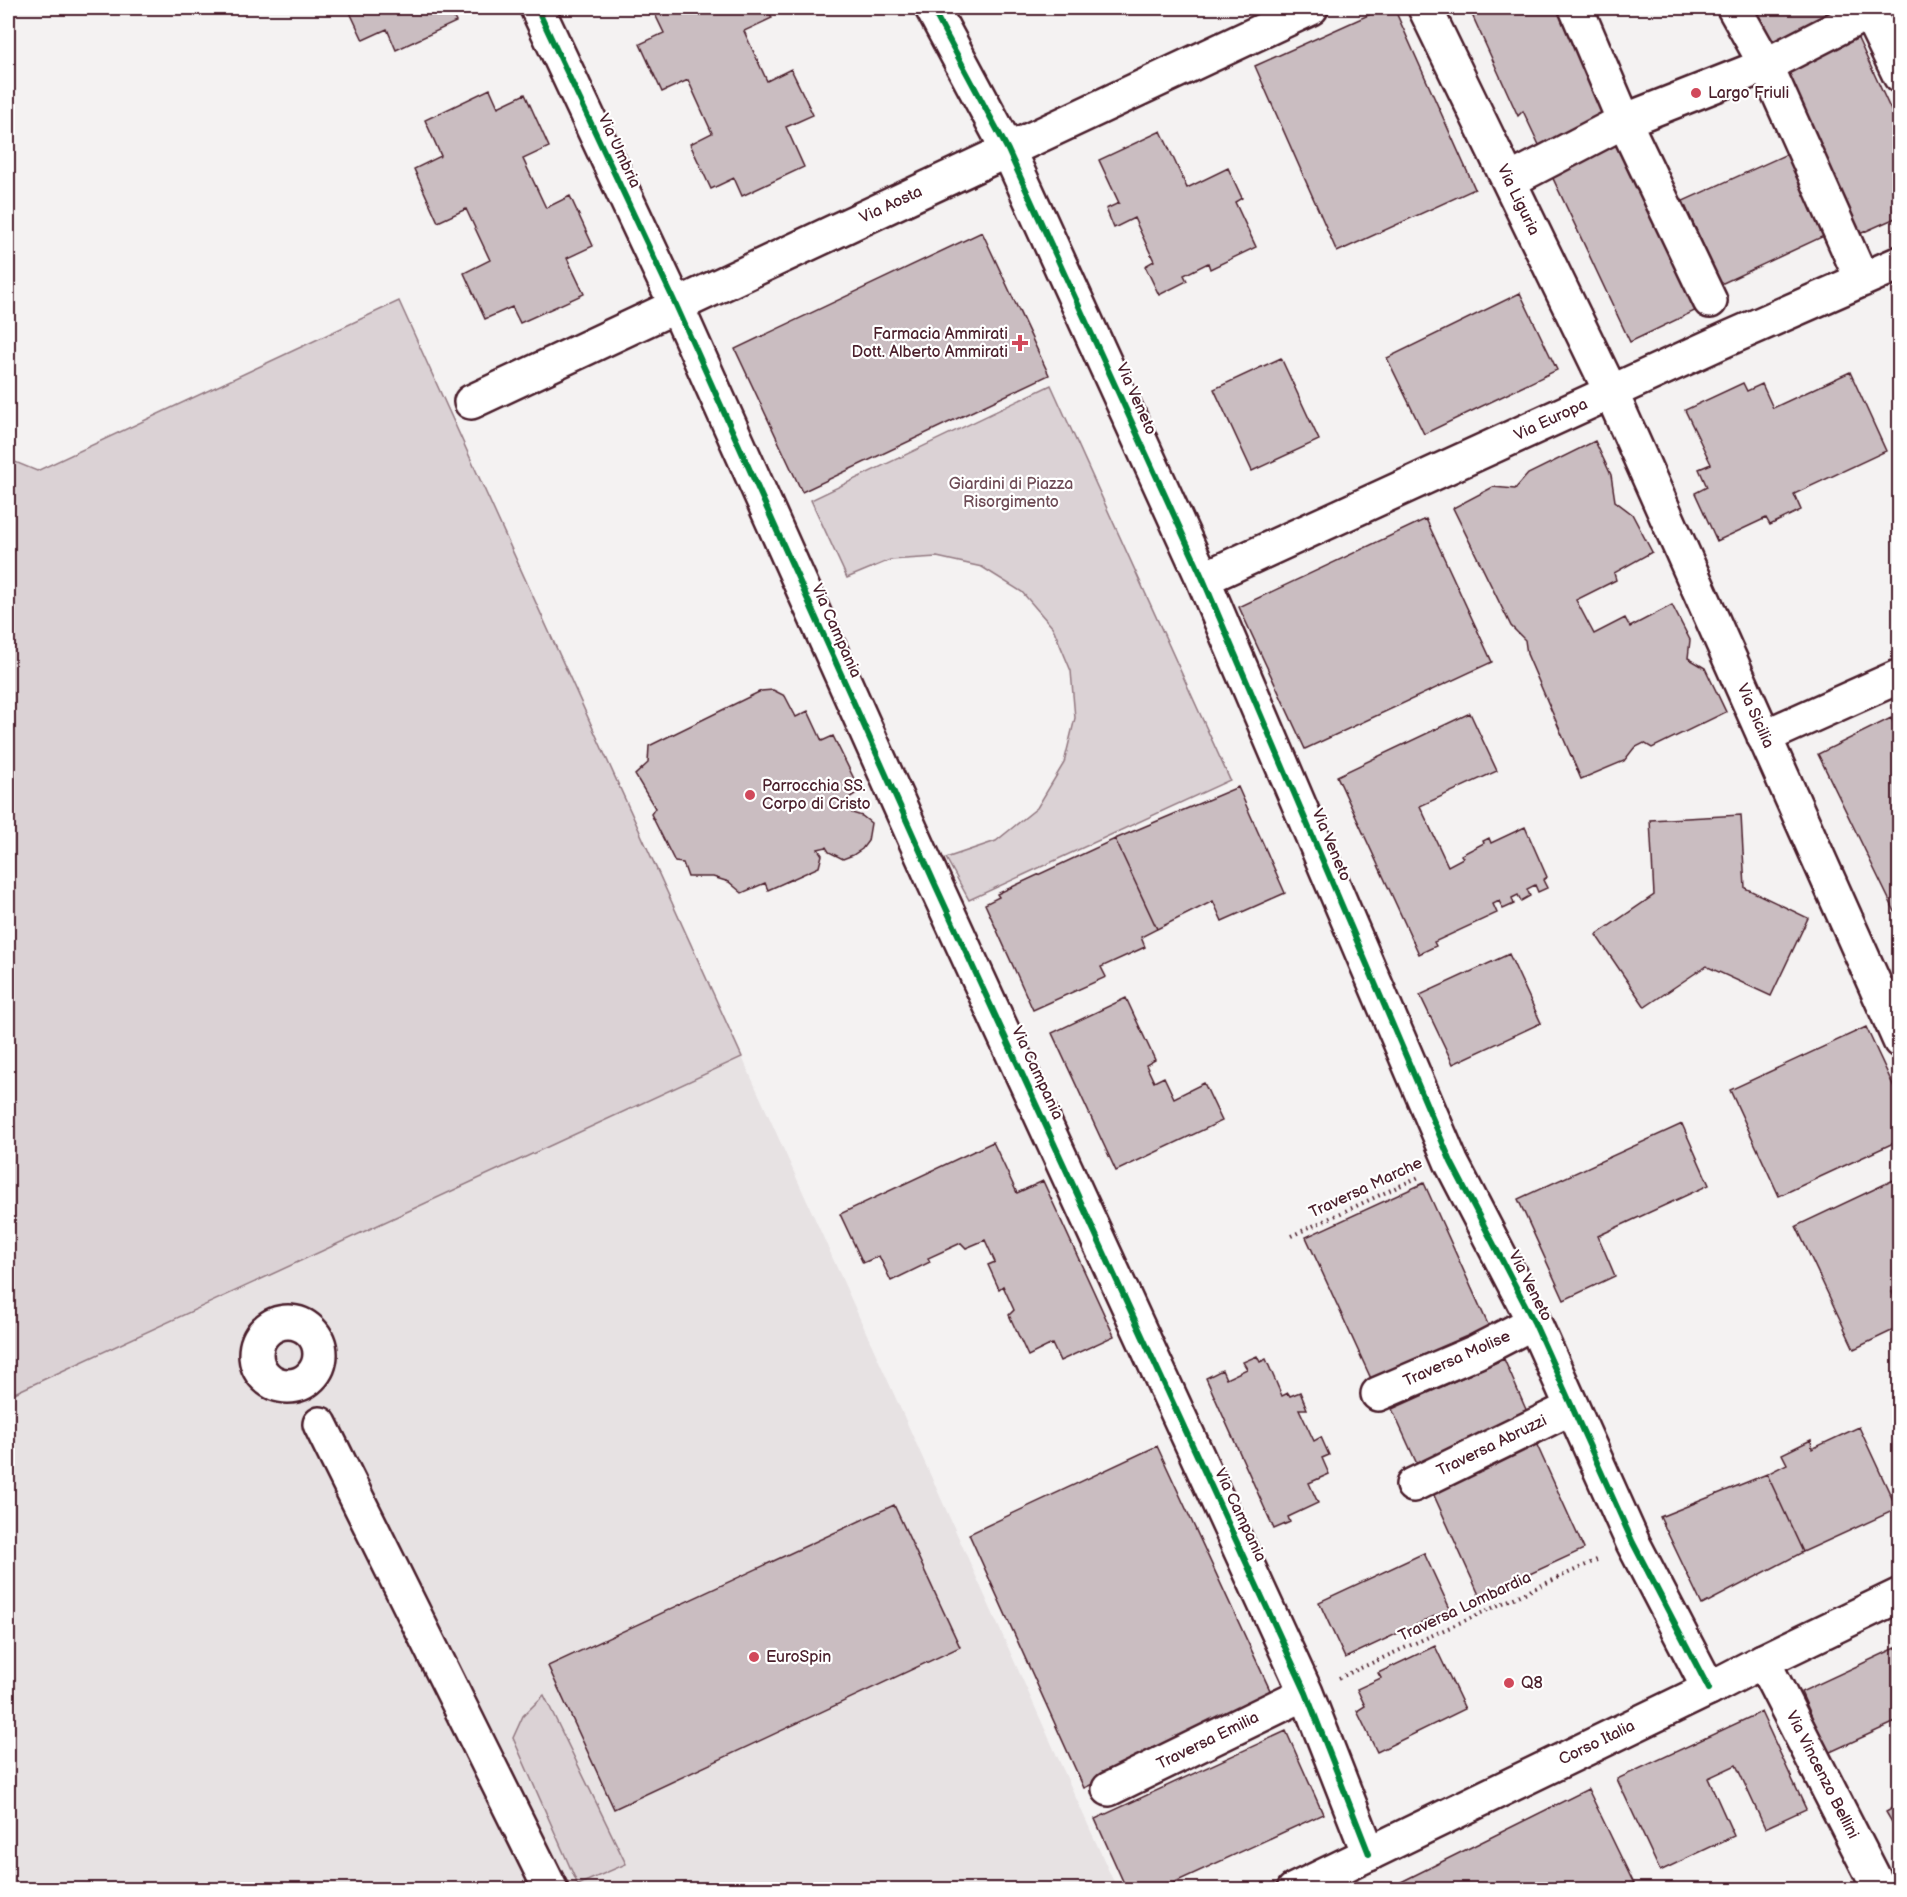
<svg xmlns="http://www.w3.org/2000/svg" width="1907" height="1897" font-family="'Balsamiq Sans',sans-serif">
	<rect width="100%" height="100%" fill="#f4f2f2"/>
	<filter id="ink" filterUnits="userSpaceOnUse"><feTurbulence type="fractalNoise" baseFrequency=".0167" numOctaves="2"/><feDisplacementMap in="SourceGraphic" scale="12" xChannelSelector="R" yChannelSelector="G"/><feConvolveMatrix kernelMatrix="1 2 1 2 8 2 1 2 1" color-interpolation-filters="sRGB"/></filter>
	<g filter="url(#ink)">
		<!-- built -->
		<path fill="#e7e2e3" d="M742 1057 1117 1889H8V1396Z"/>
		<!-- green -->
		<path fill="#dbd2d5" stroke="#927880" stroke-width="1.5" d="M399 301 742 1057 8 1396V459L37 471Z
			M1051 385 1230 780 969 900 946 858 996 841 1037 808 1064 763 1075 718 1071 671 1053 628 1022 592 982 567 937 557 890 560 847 578 811 500Z
			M544 1695 626 1864 578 1885 513 1738 523 1716Z"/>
		<!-- building -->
		<path fill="#cabdc1" stroke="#4a1f2b" stroke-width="1.5" d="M348 8H449L456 22 396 50 387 29 363 40Z
			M652 8H767L772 18 744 31 767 81 791 69 813 115 786 127 804 167 742 196 734 178 711 189 690 144 712 133 688 80 662 92 640 44 664 33Z
			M1384 8H1394L1475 189 1337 252 1255 66Z
			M1469 8H1562L1611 115 1540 147 1523 111 1518 116Z
			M1742 8H1841L1762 49Z
			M1854 30 1900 130V216L1855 236 1778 64Z
			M490 89 498 107 525 94 549 147 523 159 546 208 570 196 593 246 567 258 584 294 520 323 512 307 485 319 464 273 490 260 466 209 438 222 414 169 441 156 425 120Z
			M1161 131 1187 188 1228 168 1242 198 1235 202 1256 247 1210 269 1208 263 1184 275 1187 281 1159 295 1145 266 1154 261 1134 218 1114 228 1106 209 1119 203 1099 160Z
			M1624 137 1703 307 1630 342 1550 172Z
			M1787 154 1824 236 1721 284 1683 201Z
			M982 232 1049 375 802 492 735 349Z
			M1520 293 1557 370 1424 434 1387 358Z
			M1281 358 1319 440 1252 471 1214 389Z
			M1850 372 1886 451 1794 494 1801 510 1770 525 1766 518 1717 541 1695 493 1707 487 1699 469 1711 464 1685 410 1743 383 1747 391 1762 384 1773 408Z
			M1595 441 1611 475 1615 501 1632 514 1652 552 1614 573 1616 580 1576 600 1594 634 1625 618 1630 627 1672 605 1690 640 1688 658 1705 668 1726 712 1652 748 1644 743 1634 748 1624 761 1581 779 1527 654 1525 640 1511 626 1453 508 1493 487 1515 489 1528 474Z
			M1426 519 1492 662 1305 749 1239 607Z
			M773 690 785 696 796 717 808 711 822 741 833 736 860 791 847 799 852 813 862 816 871 823 868 841 862 849 853 855 843 859 829 852 826 847 818 849 822 855 819 867 768 890 765 883 742 893 729 882 713 877H688L683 863 675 862 651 814 655 808 635 775 648 763 649 746 761 691Z
			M1470 713 1497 771 1420 806 1448 866 1463 858 1461 855 1484 843 1483 841 1489 838 1491 843 1525 827 1547 877 1543 880 1547 888 1538 892 1535 885 1527 889 1530 896 1521 901 1518 895 1512 898 1514 904 1503 909 1499 901 1493 904 1497 913 1434 942 1436 946 1419 954 1337 776Z
			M1891 718 1900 736V922L1818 754Z
			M1238 787 1285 893 1222 921 1213 901 1157 929 1115 839Z
			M1741 815 1745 888 1808 918 1771 996 1706 966 1645 1007 1596 935 1654 895 1650 820Z
			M1115 839 1157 929 1141 937 1145 947 1101 967 1106 977 1033 1010 985 904 999 897 997 894Z
			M1509 954 1541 1023 1453 1064 1420 995Z
			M1126 998 1155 1060 1146 1065 1154 1082 1164 1077 1174 1098 1204 1083 1222 1121 1116 1171 1052 1033Z
			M1866 1027 1900 1100V1140L1779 1196 1730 1090Z
			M1682 1124 1709 1185 1598 1236 1615 1276 1564 1300 1518 1199Z
			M993 1142 1017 1193 1043 1181 1114 1336 1060 1361 1052 1344 1028 1356 1009 1315 1014 1310 1003 1286 999 1289 988 1265 995 1262 985 1240 966 1248 961 1243 928 1258 930 1262 891 1281 879 1256 863 1263 840 1214Z
			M1900 1177V1288L1892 1292 1900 1308V1327L1854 1349 1796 1226Z
			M1424 1183 1490 1329 1373 1383 1306 1237Z
			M1257 1356 1260 1362 1266 1359 1282 1396 1288 1393 1290 1396 1300 1392 1307 1409H1299L1314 1441 1321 1437 1329 1455 1322 1458 1329 1474 1309 1483 1318 1503 1288 1517 1290 1522 1274 1529 1206 1378 1222 1370 1226 1379 1247 1369 1243 1362Z
			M1504 1359 1528 1414 1417 1464 1392 1409Z
			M1859 1427 1897 1509 1803 1552 1767 1474 1787 1464 1782 1454 1811 1440 1812 1449Z
			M1536 1443 1584 1549 1480 1597 1432 1491Z
			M1157 1446 1275 1701 1084 1788 969 1534Z
			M1767 1474 1803 1552 1702 1605 1660 1517Z
			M894 1505 960 1647 614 1809 548 1666Z
			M1424 1553 1450 1609 1345 1658 1319 1602Z
			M1435 1646 1465 1709 1377 1752 1357 1711 1365 1706 1357 1689 1381 1678 1378 1673Z
			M1900 1646V1720L1828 1753 1801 1692Z
			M1761 1712 1806 1809 1765 1828 1736 1765 1708 1778 1734 1836 1660 1871 1617 1779Z
			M1286 1731 1323 1814 1158 1890H1127L1095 1819Z
			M1588 1789 1637 1890H1385Z
			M1900 1804V1836L1886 1812Z"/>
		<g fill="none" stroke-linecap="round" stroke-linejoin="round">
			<!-- minor casing -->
			<g stroke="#4a1f2b" stroke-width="38">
				<path id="minor" d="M537 8 676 305 934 882 1306 1693 1369 1854
					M932 8 1008 150 1203 579 1451 1162 1534 1322 1633 1543 1709 1689
					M1425 8 1611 392 1900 1041
					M1576 8 1624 121 1710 301
					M1734 8 1766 65 1862 280
					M1867 8 1900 76
					M1509 181 1624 121 1766 65 1869 12
					M471 402 1311 8
					M1203 579 1727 339 1900 263
					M1764 737 1900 676
					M256 1354a32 32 0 1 1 64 0a32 32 0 1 1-64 0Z
					M1378 1394 1476 1352 1534 1322
					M320 1424 551 1890
					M1413 1485 1571 1408
					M1763 1661 1880 1890
					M1109 1789 1306 1693"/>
			</g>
			<!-- major casing -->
			<g stroke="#4a1f2b" stroke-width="38">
				<path id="major" d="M1294 1890 1709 1689 1763 1661 1900 1595"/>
			</g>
			<!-- path -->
			<path stroke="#4a1f2b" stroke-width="4" stroke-dasharray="1.5 4.5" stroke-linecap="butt" d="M1291 1236 1419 1177
				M1339 1678 1599 1559"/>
			<!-- minor -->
			<use href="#minor" stroke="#fff" stroke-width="33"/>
			<!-- major -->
			<use href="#major" stroke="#fff" stroke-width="33"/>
			<!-- cycleway casing -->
			<g stroke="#fff" stroke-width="10">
				<path id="cycleway" d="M537 8 676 305 934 882 1306 1693 1369 1854
					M932 8 1008 150 1203 579 1451 1162 1534 1322 1633 1543 1709 1689"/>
			</g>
			<!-- cycleway -->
			<use href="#cycleway" stroke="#00873e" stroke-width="6"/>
		</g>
	</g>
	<!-- markers -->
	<g fill="#d1495b" stroke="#fff" stroke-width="2">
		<circle cx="1696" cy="93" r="6"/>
		<path d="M1017 334h6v6h6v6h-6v6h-6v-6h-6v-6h6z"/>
		<circle cx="750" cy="795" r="6"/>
		<circle cx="754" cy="1657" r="6"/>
		<circle cx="1509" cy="1683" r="6"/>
	</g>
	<g text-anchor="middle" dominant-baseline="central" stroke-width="4.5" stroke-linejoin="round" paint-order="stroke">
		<!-- poi labels -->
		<g font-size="16" fill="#4a1f2b" stroke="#fff" text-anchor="start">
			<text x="1708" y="93">Largo Friuli</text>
			<text x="1008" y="334" text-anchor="end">Farmacia Ammirati<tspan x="1008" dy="18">Dott. Alberto Ammirati</tspan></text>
			<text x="762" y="786">Parrocchia SS.<tspan x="762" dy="18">Corpo di Cristo</tspan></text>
			<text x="766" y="1657">EuroSpin</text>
			<text x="1521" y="1683">Q8</text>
		</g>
		<!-- street labels -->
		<g font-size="16" fill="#4a1f2b" stroke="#fff">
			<text transform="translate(619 151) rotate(65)">Via Umbria</text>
			<text transform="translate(1518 200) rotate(64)">Via Liguria</text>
			<text transform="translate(891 205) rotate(-25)">Via Aosta</text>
			<text transform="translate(1136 399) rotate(66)">Via Veneto</text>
			<text transform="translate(1551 420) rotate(-25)">Via Europa</text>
			<text transform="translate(836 631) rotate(66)">Via Campania</text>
			<text transform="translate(1755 716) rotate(66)">Via Sicilia</text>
			<text transform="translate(1331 845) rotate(67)">Via Veneto</text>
			<text transform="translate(1037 1073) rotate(65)">Via Campania</text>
			<text transform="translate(1366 1188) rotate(-25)">Traversa Marche</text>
			<text transform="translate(1530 1286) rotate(63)">Via Veneto</text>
			<text transform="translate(1457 1359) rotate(-24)">Traversa Molise</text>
			<text transform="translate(1492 1446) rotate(-26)">Traversa Abruzzi</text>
			<text transform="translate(1240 1515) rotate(65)">Via Campania</text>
			<text transform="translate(1465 1607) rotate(-25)">Traversa Lombardia</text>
			<text transform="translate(1208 1741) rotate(-26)">Traversa Emilia</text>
			<text transform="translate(1597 1743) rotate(-26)">Corso Italia</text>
			<text transform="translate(1822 1775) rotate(63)">Via Vincenzo Bellini</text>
		</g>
		<!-- park labels -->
		<g font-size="16" fill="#6e4c56" stroke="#fff">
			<text x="1011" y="484">Giardini di Piazza<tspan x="1011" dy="18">Risorgimento</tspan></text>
		</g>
	</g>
	<!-- margin -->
	<rect width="1907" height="1897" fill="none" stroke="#fff" stroke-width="30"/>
	<rect x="15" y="15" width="1877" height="1867" fill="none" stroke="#4a1f2b" stroke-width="2" filter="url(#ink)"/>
</svg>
